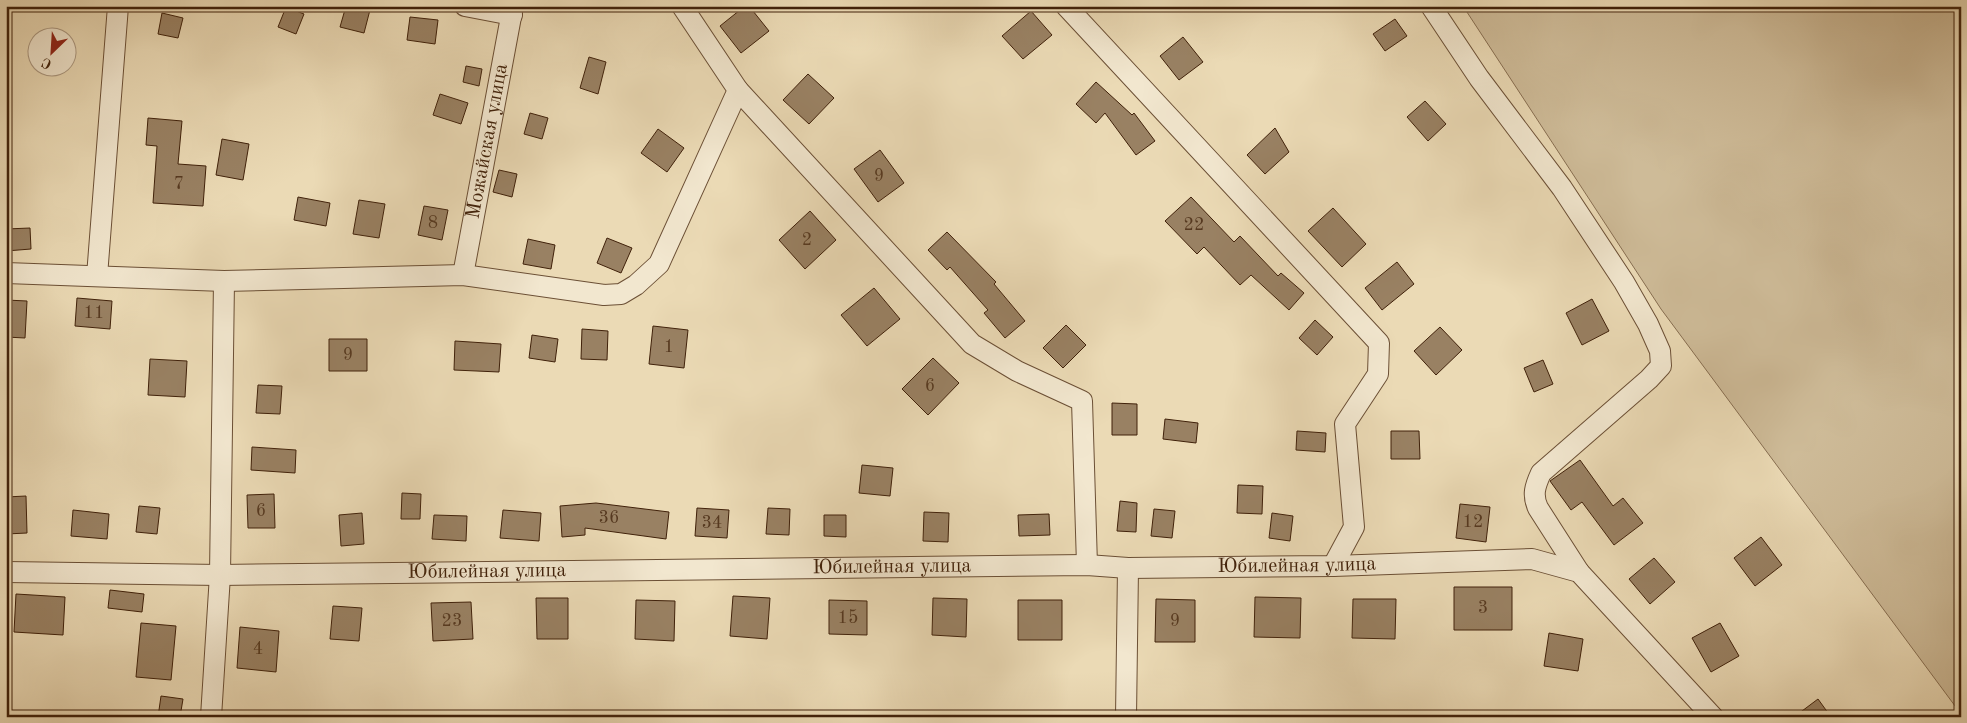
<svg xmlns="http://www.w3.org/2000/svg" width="1967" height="723" font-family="'Old Standard TT',serif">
	<rect width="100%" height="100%" fill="#ebdab5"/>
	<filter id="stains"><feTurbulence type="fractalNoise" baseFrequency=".004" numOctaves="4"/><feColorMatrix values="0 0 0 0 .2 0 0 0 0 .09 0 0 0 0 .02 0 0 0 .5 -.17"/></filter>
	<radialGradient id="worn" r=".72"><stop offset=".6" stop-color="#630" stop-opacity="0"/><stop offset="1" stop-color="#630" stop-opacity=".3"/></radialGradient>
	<!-- green -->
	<path fill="#cebb98" stroke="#876e51" d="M1463 6H1961V714L1661 309Z"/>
	<!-- building -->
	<path fill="#998163" stroke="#40210a" d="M346 6H371L364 33 340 27Z
		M745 6H749L769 31 741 53 720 26Z
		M286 7 304 14 296 34 278 27Z
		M1031 11 1052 35 1023 59 1002 36Z
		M162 13 183 18 178 38 158 34Z
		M410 17 438 20 435 44 407 40Z
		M1395 19 1407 36 1385 51 1373 34Z
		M1183 37 1203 62 1179 80 1160 56Z
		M589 57 606 62 598 94 580 88Z
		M466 66 482 69 479 86 463 82Z
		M808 74 834 98 809 124 783 100Z
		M1096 82 1132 115 1134 113 1155 141 1136 155 1105 113 1096 123 1076 104Z
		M440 94 468 103 461 124 433 115Z
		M1425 101 1446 124 1428 141 1407 117Z
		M530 113 548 118 542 139 524 134Z
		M148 118 182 121 178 164 206 166 203 206 153 203 157 146 146 145Z
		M1275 128 1289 152 1265 174 1247 155Z
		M658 129 684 148 667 172 641 153Z
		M222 139 249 144 243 180 216 175Z
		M880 150 904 183 878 202 854 169Z
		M499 170 517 174 512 197 493 192Z
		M298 197 330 203 326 226 294 220Z
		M1191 197 1234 242 1240 236 1278 276 1281 273 1304 293 1289 310 1251 275 1240 285 1204 247 1197 254 1165 221Z
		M359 200 385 204 379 238 353 234Z
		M424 206 448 210 442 240 418 235Z
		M1333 208 1366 244 1342 267 1308 231Z
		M810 211 836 240 805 269 779 240Z
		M30 228 31 249 6 251V229Z
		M947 232 996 282 994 284 1025 321 1005 338 984 313 988 310 950 267 947 270 928 250Z
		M607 238 632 248 621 273 597 263Z
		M528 239 555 245 551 269 523 264Z
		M1397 262 1414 284 1382 310 1365 288Z
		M874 288 900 319 867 346 841 315Z
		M77 298 112 301 110 329 75 326Z
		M1592 299 1609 331 1582 345 1566 313Z
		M6 300 27 301 25 338 6 337Z
		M1315 320 1333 337 1317 355 1299 338Z
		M1066 325 1086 345 1063 368 1043 348Z
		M653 326 688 330 684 368 649 364Z
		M1440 327 1462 350 1436 375 1414 351Z
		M582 329 608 331 607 360 581 359Z
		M532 335 558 339 555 362 529 358Z
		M329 339H367V371H329Z
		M455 341 501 344 499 372 454 370Z
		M933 358 959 383 928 415 902 389Z
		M150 359 187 361 185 397 148 395Z
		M1543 360 1553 384 1534 392 1524 368Z
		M258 385 282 386 280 414 256 413Z
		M1112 403 1137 404V435H1112Z
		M1165 419 1198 423 1196 443 1163 439Z
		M1297 431 1326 433 1325 452 1296 450Z
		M1391 431H1419L1420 459H1391Z
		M252 447 296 450 295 473 251 470Z
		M1580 460 1613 506 1623 498 1643 523 1614 545 1582 502 1571 510 1550 481Z
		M862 465 893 468 890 496 859 493Z
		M1238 485 1263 486 1262 514 1237 513Z
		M402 493 421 494 420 519H401Z
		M274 494 275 528H248L247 495Z
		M26 496 27 533 6 534V497Z
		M1120 501 1137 503 1136 532 1117 531Z
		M596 503 669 512 666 539 585 528V535L562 537 560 506Z
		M1460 504 1490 507 1486 542 1456 538Z
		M139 506 160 508 157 534 136 532Z
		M697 508 729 510 727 538 695 536Z
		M768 508 790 509 789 535 766 534Z
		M1154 509 1175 511 1172 538 1151 536Z
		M73 510 109 514 107 539 71 536Z
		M503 510 541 513 539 541 500 538Z
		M924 512 949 513 948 542 923 541Z
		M362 513 364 544 341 546 339 515Z
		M1272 513 1293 516 1290 541 1269 538Z
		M1049 514 1050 535 1019 536 1018 515Z
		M434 515 467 516 466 541 432 539Z
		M824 515H846V537L824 536Z
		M1761 537 1782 565 1755 586 1734 558Z
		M1654 558 1675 582 1650 604 1629 579Z
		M1454 587H1512V630H1454Z
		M110 590 144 594 142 612 108 608Z
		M16 594 65 597 63 635 14 632Z
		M733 596 770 598 767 639 730 636Z
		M1255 597 1301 598 1300 638 1254 637Z
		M536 598H568V639H537Z
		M933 598 967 599 966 637 932 635Z
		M1156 599 1195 600V642H1155Z
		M1353 599H1396L1395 639 1352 638Z
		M636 600 675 601 674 641 635 639Z
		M829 600 867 601V635L829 634Z
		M1018 600H1062V640H1018Z
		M471 602 473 639 433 641 431 603Z
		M333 606 362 608 359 641 330 639Z
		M141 623 176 626 171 680 136 677Z
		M1720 623 1739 656 1711 672 1692 638Z
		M240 627 279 631 276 672 237 668Z
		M1549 633 1583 639 1578 671 1544 666Z
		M161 696 183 699 180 717H158Z
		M1818 699 1831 717H1794Z"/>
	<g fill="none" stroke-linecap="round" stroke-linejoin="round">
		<!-- minor casing -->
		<g stroke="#6b4f35" stroke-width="22">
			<g id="minor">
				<path d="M465 6 512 15"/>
				<path d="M1066 6 1379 343 1378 374 1345 424 1354 527 1333 566"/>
				<path d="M1431 6 1479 78 1562 188 1624 282 1648 324 1660 351 1661 366 1649 379 1541 473C1535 486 1532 495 1538 508L1579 572"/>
				<path d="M738 90 972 344 1017 371 1082 401 1087 565"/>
				<path d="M6 273 224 281 463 275 604 295 621 294 636 285 659 264 738 90 682 6"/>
				<path id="s1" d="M463 275 513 6"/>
				<path d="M97 276 118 6"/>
				<path id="s2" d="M6 572 220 575 1087 565 1128 568 1333 566 1532 559 1579 572 1713 717"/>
				<path d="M211 717 220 575 224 281"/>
				<path d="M1126 717 1128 568"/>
			</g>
		</g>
		<!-- minor -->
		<use href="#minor" stroke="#f2e7cf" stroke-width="20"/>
	</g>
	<g text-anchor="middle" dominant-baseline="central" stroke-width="4" stroke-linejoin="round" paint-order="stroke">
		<!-- number labels -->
		<g font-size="18" fill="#563920">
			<text x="879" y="176">9</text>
			<text x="179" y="184">7</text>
			<text x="433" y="223">8</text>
			<text x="1194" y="225">22</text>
			<text x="807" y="240">2</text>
			<text x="94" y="313">11</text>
			<text x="669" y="347">1</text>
			<text x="348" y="355">9</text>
			<text x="930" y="386">6</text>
			<text x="261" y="511">6</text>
			<text x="609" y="518">36</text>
			<text x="1473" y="522">12</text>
			<text x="712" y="523">34</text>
			<text x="1483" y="608">3</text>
			<text x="848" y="618">15</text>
			<text x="452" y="621">23</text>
			<text x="1175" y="621">9</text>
			<text x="258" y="649">4</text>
		</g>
		<!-- street labels -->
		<g font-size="20" fill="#40210a" stroke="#f2e7cf">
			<text stroke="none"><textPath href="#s1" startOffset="136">Можайская улица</textPath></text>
			<text stroke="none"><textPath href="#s2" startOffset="1291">Юбилейная улица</textPath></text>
			<text stroke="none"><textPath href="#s2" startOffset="886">Юбилейная улица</textPath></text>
			<text stroke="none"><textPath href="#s2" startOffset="481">Юбилейная улица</textPath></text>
		</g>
	</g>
	<!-- margin -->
	<rect width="1967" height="723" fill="none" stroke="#ebdab5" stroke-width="25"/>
	<rect x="8" y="8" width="1952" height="708" fill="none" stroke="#40210a" stroke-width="2.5"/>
	<rect x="12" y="12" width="1942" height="698" fill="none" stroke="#40210a"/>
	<!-- north arrow -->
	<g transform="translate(52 52) rotate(205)"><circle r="24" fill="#f2e7cf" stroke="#ab9880"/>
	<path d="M0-4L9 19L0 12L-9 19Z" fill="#8f2418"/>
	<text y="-8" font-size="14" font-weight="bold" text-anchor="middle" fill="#40210a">С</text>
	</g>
	<rect width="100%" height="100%" filter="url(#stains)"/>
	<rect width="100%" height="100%" fill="url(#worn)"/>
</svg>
